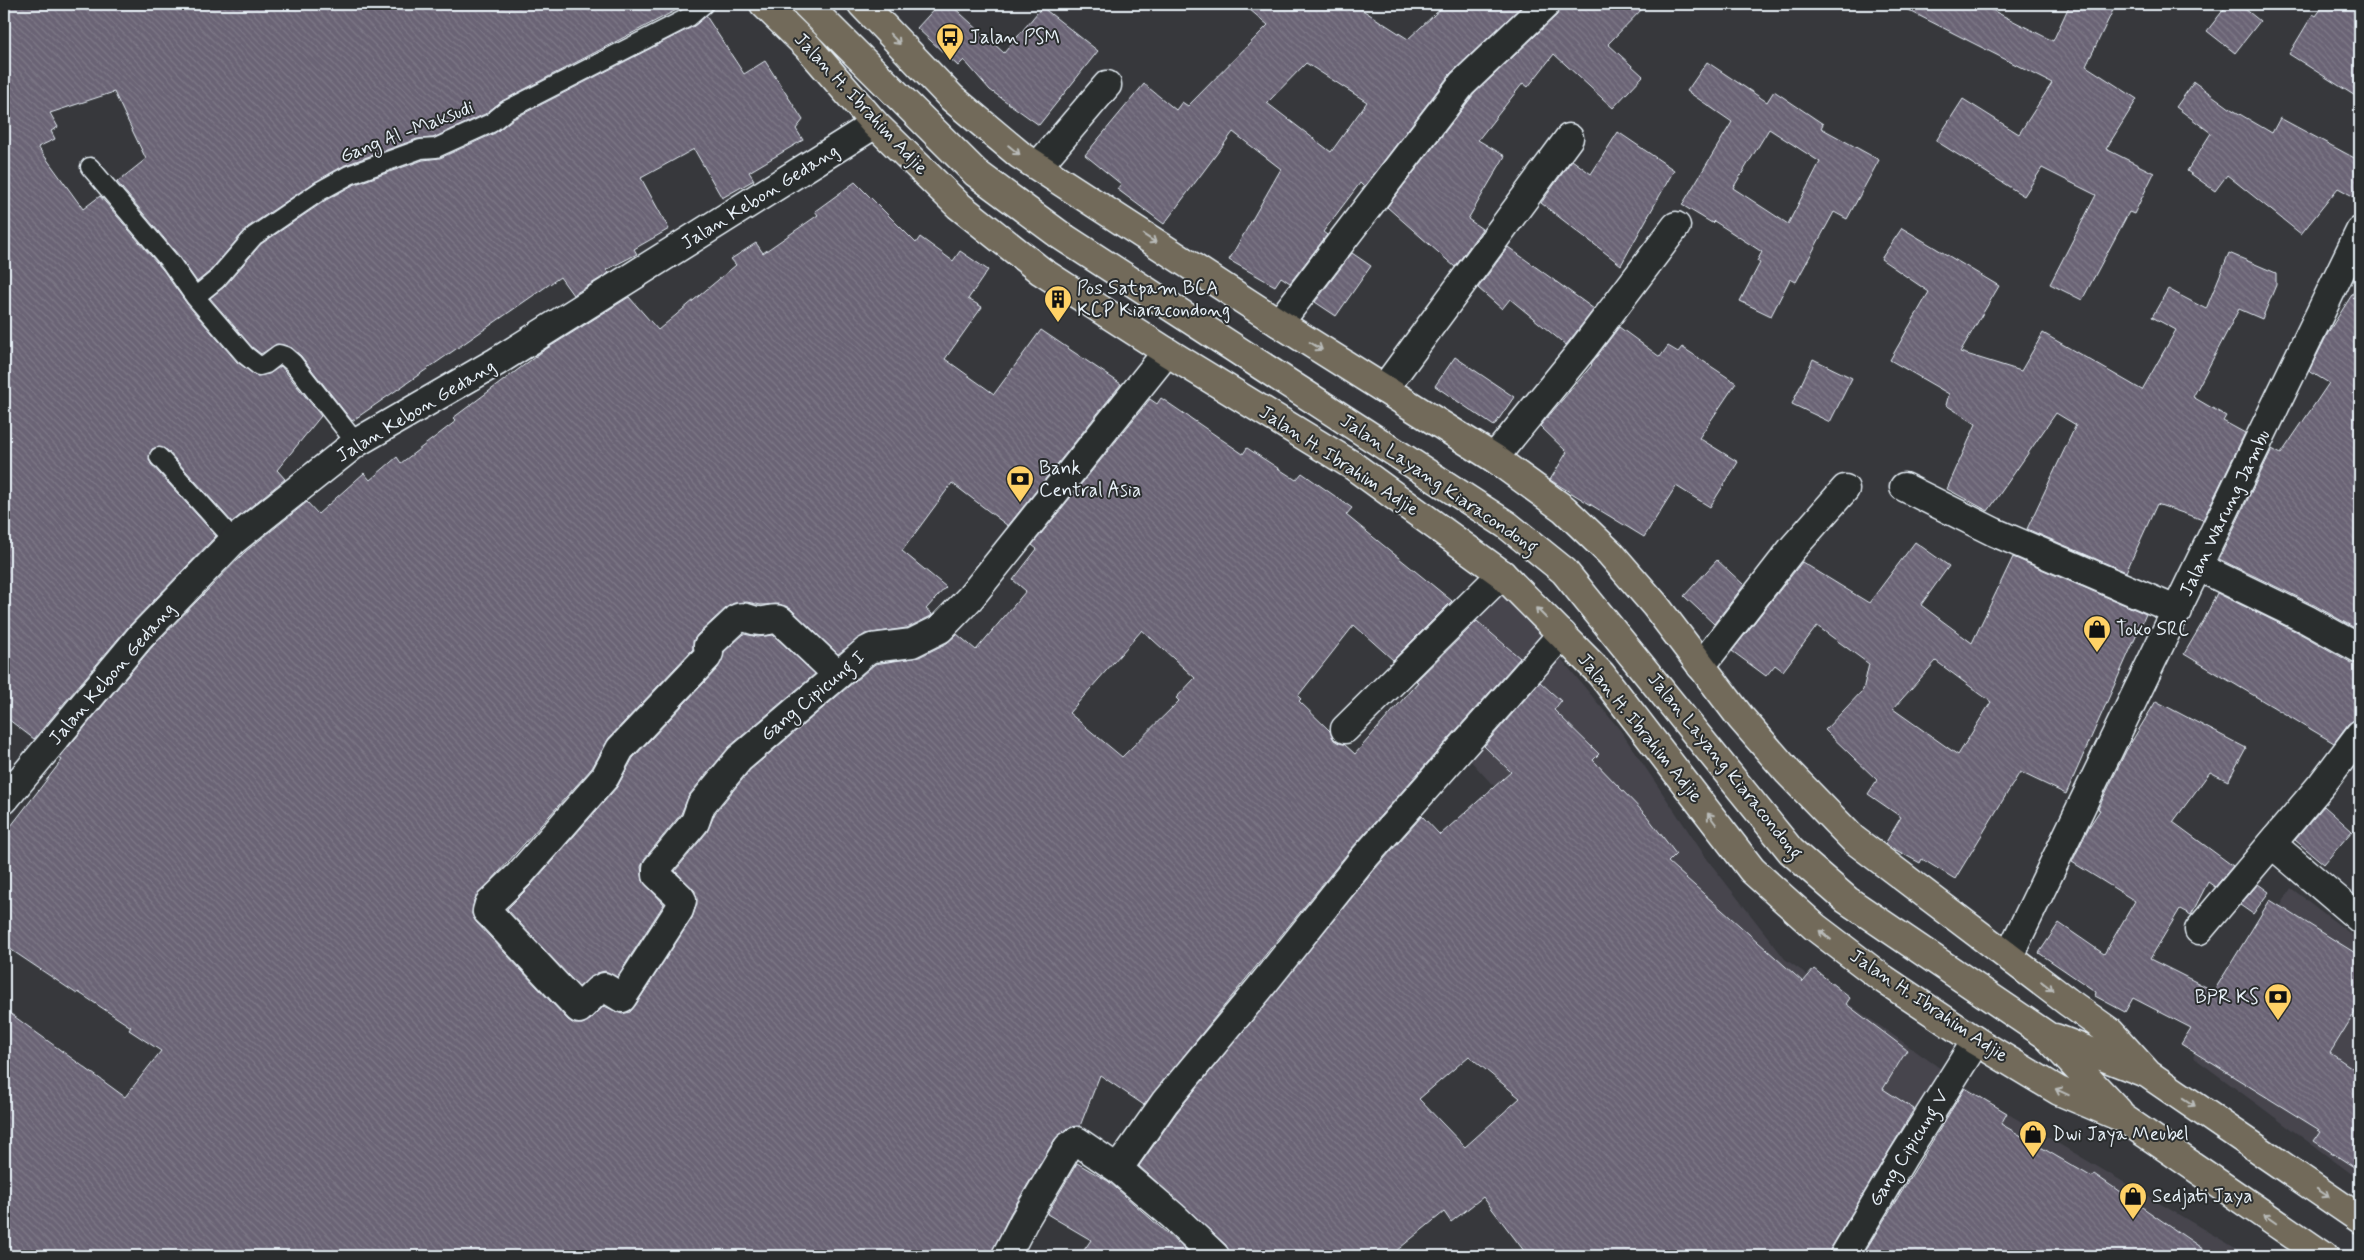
<svg xmlns="http://www.w3.org/2000/svg" width="2364" height="1260" font-family="Mynerve,sans-serif">
	<defs>
		<pattern id="building-back-hatch" width="6" height="6" patternUnits="userSpaceOnUse" patternTransform="scale(1.25)"><rect width="6" height="6" fill="#6a6374"/><path d="M-1 5l2 2M0 0l6 6M5-1l2 2" fill="none" stroke="#7f7a89"/></pattern>
	</defs>
	<rect width="100%" height="100%" fill="#37383c"/>
	<filter id="ink" filterUnits="userSpaceOnUse"><feTurbulence type="fractalNoise" baseFrequency=".02" numOctaves="2"/><feDisplacementMap in="SourceGraphic" scale="10" xChannelSelector="R" yChannelSelector="G"/><feConvolveMatrix kernelMatrix="1 2 1 2 8 2 1 2 1" color-interpolation-filters="sRGB"/></filter>
	<g filter="url(#ink)">
		<!-- built -->
		<path fill="#46454d" d="M1501 586 1620 730 1707 859 1785 959 1988 1102 2249 1256H2060L2044 1243 2036 1256H2022L1958 1218 1973 1181 1875 1084 1631 912 1490 782 1401 685Z
			M2291 888 2360 941V1180L2193 1057Z"/>
		<!-- building -->
		<path fill="url(#building-back-hatch)" stroke="#e8f1f8" fill-rule="evenodd" d="M4 4H688L502 101 485 114 433 138 417 139 345 165 315 182 248 227 209 272 197 282 179 256 117 182 146 159 114 92 50 113 58 127 51 131 55 139 38 147 83 209 100 196 163 270 187 304 237 362 257 376 269 374 281 366 321 416 277 470 285 479 232 522 167 450 157 447 152 449 149 459 151 464 216 536 128 627 34 739 4 716Z
			M939 4H950L1004 53 1042 7 1098 51 1039 125 990 90 964 60 958 66 917 28Z
			M1243 4H1353L1408 39 1446 4H1524L1450 74 1364 187 1360 183 1323 232 1327 235 1290 283 1281 277 1275 286 1229 260 1281 169 1233 132 1164 224 1117 189 1121 184 1085 155 1144 84 1176 110 1182 102 1188 106 1268 25ZM1306 63 1367 102 1331 152 1267 103Z
			M1561 4H1647L1608 44 1643 76 1613 108 1554 54 1528 87 1523 83 1478 140 1505 156 1468 219 1482 229 1455 267 1387 207 1474 94 1557 15Z
			M1896 4H1980L2053 41 2070 4H2116L2086 66 2137 99 2106 149 2154 173 2134 214 2129 212 2082 300 2050 284 2096 195 2042 168 2024 196 1936 141 1963 99 2019 134 2052 83Z
			M2228 4H2239L2260 21 2235 53 2207 31Z
			M2325 4H2360V99L2289 54 2313 14 2316 16Z
			M706 16 744 74 765 61 803 120 796 129 803 140 749 172 754 180 722 198 694 149 641 178 669 229 634 249 637 254 606 270 609 273 573 295 560 277 352 421 301 356 292 348 277 344 261 354 252 347 210 298 224 287 261 244 326 200 353 185 423 160 440 158 495 133 513 119 694 26Z
			M1707 62 1767 102 1774 91 1823 124 1821 128 1879 160 1847 219 1834 212 1796 282 1790 279 1771 316 1740 301 1760 263 1757 261 1762 252 1714 221 1712 223 1682 205 1732 122 1687 91ZM1769 129 1820 162 1788 224 1733 188Z
			M2194 82 2231 109 2272 133 2280 118 2360 161V200L2338 188 2301 234 2227 175 2215 191 2187 171 2211 133 2176 107Z
			M1618 132 1674 170 1621 265 1541 203 1572 160 1591 174Z
			M855 182 916 243 920 237 953 261 960 251 988 270 968 299 982 307 945 359 994 394 1041 330 1121 384 1008 526 952 483 902 551 946 587 926 609 932 614 931 616 907 628 865 634 838 654 791 609 779 604 761 605 747 602 734 603 727 607 697 635 693 641V649L609 738 592 768 474 900 472 914 476 922 568 1020 574 1024H582L590 1020 604 1006 622 1014 630 1012 635 1006 692 918 697 904 695 891 675 871 707 832 715 813 750 770 875 664 919 657 947 643 957 634 976 650 1026 591 1013 580 1037 549 1032 545 1150 399 1157 404 1161 398 1243 454 1247 448 1296 480 1302 473 1352 508 1346 515 1452 601 1393 660 1354 625 1298 696 1301 699 1299 701 1330 731 1334 740 1344 744 1355 754 1418 682 1416 681 1477 621 1520 658 1351 849 1144 1105 1100 1075 1080 1126 1068 1128 1055 1139 1010 1214 990 1256H4V1009L125 1097 161 1051 129 1030 131 1027 78 992 77 994 4 945V835L62 760 59 758 152 647 245 552 307 502 318 514 364 473 370 480 397 457 401 463 456 421 453 418 543 351 629 297 658 330 736 265 731 259 756 243 763 253 818 215 815 211ZM1142 630 1195 678 1176 698 1179 701 1122 757 1069 713Z
			M1902 228 1999 286 1960 352 2021 371 2043 333 2142 390 2176 330 2152 317 2168 289 2206 309 2229 253 2276 273V285L2262 319 2239 309 2193 397 2226 416 2223 421 2245 433 2203 520 2157 504 2126 572 2027 529 2076 425 2056 413 1988 511 1947 489 1976 424 1946 405 1949 394 1890 360 1929 292 1881 259Z
			M1508 247 1594 309 1566 345 1510 299 1502 309 1478 288Z
			M1352 253 1371 266 1336 316 1315 302Z
			M2360 282V631L2314 605 2219 559 2272 449 2281 454 2329 383 2309 371 2329 331Z
			M1619 327 1660 357 1668 346 1678 352 1682 347 1736 383 1699 438 1738 462 1710 507 1676 486 1644 537 1550 480 1567 452 1540 426 1592 365 1591 364Z
			M1455 357 1514 397 1494 426 1435 386Z
			M1813 359 1852 378 1830 422 1792 404Z
			M1915 542 1949 566 1921 605 1972 643 2013 557 2146 614 2066 794 2020 772 1955 879 1922 859 1920 863 1885 844 1901 817 1868 794 1877 780 1825 730 1863 690 1869 664 1817 626 1783 671 1775 665 1766 676 1732 651 1802 562 1869 603ZM1936 661 1991 702 1958 755 1893 709Z
			M1717 560 1744 585 1714 624 1684 596Z
			M2217 593 2299 633 2352 663 2360 665V716L2348 724 2334 743 2184 654 2204 620Z
			M744 634 758 637 773 635 815 674 729 747 689 795 681 814 645 858 641 867 643 881 664 904 617 977 605 971 597 973 579 987 507 909 531 885 617 787 633 758 718 668 724 652Z
			M1540 682 1561 701 1554 710 1599 754 1593 760 1646 815 1676 854 1668 862 1803 982 1814 969 1850 998 1846 1004 1907 1050 1883 1089 1914 1109 1831 1248 1828 1256H1528L1483 1197 1451 1222 1444 1212 1390 1256H1230L1226 1245 1139 1166 1177 1112 1375 869 1422 816 1440 835 1511 772 1484 746ZM1469 1056 1520 1098 1465 1147 1419 1099Z
			M2156 701 2246 748 2228 781 2210 772 2173 822 2233 866 2215 887 2208 882 2191 915 2180 909 2150 959 2214 991 2270 900 2360 956V1004L2330 1053 2360 1073V1171L2314 1141 2321 1131 2181 1044 2191 1028 2133 998 2125 1012 2095 996 2096 992 2039 953 2059 923 2104 954 2135 901 2072 862 2089 827 2100 810 2098 809 2126 751Z
			M2324 806 2352 831 2324 864 2295 840Z
			M2258 884 2269 892 2253 914 2240 905Z
			M1965 1088 2007 1113 2001 1124 2092 1177 2094 1174 2213 1256H1862Z
			M1077 1163 1108 1181 1193 1256H1080L1091 1240 1047 1214Z"/>
		<g fill="none" stroke-linecap="round" stroke-linejoin="round">
			<!-- lane casing -->
			<g stroke="#e8f1f8" stroke-width="21">
				<path id="lane" d="M90 167 171 263 195 297 245 355 259 366 266 364 279 354 285 356 293 363 356 443
					M195 297 216 280 254 236 320 191 349 175 421 149 436 148 491 123 507 110 689 17 704 4
					M159 457 234 540"/>
			</g>
			<!-- street casing -->
			<g stroke="#e8f1f8" stroke-width="31">
				<path id="street" d="M1038 166 1107 85
					M1279 323 1462 84 1546 4
					M1384 389 1569 138
					M1494 458 1582 350 1676 226
					M1904 487 1994 532 2178 611
					M2199 567 2306 619 2360 649
					M1701 666 1792 549 1845 489
					M837 674 780 620C773 617 767 622 759 621 750 621 747 615 738 618L708 646 709 653 707 657 620 749 605 777 519 875 489 904 487 911 490 914 579 1009 598 990 604 987 622 998 679 910 682 900 680 897 657 875V868L695 822 701 805 739 759 866 651 872 648 912 643 940 629 970 598 1167 352
					M1345 729 1502 574
					M4 800 140 637 234 540 356 443 496 362 875 124
					M2272 844 2360 919
					M2199 930 2322 784 2360 734
					M2009 956 2360 231
					M1118 1169 1173 1216 1215 1256
					M1006 1256 1024 1221 1068 1147 1077 1141 1118 1169 1165 1102 1259 989 1363 859 1562 634
					M1844 1256 1903 1157 1976 1041"/>
			</g>
			<!-- primary casing -->
			<g stroke="#e8f1f8" stroke-width="31">
				<path id="primary" d="M764 4 808 47 875 124 958 205 1041 271 1167 352 1352 465 1502 574 1601 674 1752 870 1815 927 1882 978 1976 1041 2059 1091 2123 1118 2324 1256
					M806 4 976 173 1060 235 1507 525 1564 571 1791 851 1847 900 2046 1035 2118 1111
					M862 4 952 98 1020 155 1279 323 1494 458 1564 509 1610 553 1655 605 1741 718 1788 772 1853 839 2068 1002 2110 1032 2148 1074 2360 1219
					M2055 1038 2143 1072"/>
			</g>
			<!-- lane -->
			<use href="#lane" stroke="#2a2d2e" stroke-width="18"/>
			<!-- street -->
			<use href="#street" stroke="#2a2d2e" stroke-width="28"/>
			<!-- primary -->
			<use href="#primary" stroke="#726b5a" stroke-width="28"/>
		</g>
		<!-- one-way arrows -->
		<defs><path id="oneway-shaft" d="M-6 0H5M1.5-3L5.5 0L1.5 3" fill="none" stroke-width="1.6" stroke-linecap="round" stroke-linejoin="round" transform="scale(1.25)"/></defs>
		<g stroke="#b9bbb9">
			<use href="#oneway-shaft" transform="translate(895 39) rotate(46)"/>
			<use href="#oneway-shaft" transform="translate(1014 150) rotate(39)"/>
			<use href="#oneway-shaft" transform="translate(1150 239) rotate(33)"/>
			<use href="#oneway-shaft" transform="translate(1316 346) rotate(32)"/>
			<use href="#oneway-shaft" transform="translate(1541 613) rotate(-135)"/>
			<use href="#oneway-shaft" transform="translate(1712 819) rotate(-127)"/>
			<use href="#oneway-shaft" transform="translate(1825 935) rotate(-142)"/>
			<use href="#oneway-shaft" transform="translate(2047 986) rotate(38)"/>
			<use href="#oneway-shaft" transform="translate(2062 1092) rotate(-155)"/>
			<use href="#oneway-shaft" transform="translate(2189 1102) rotate(34)"/>
			<use href="#oneway-shaft" transform="translate(2323 1193) rotate(34)"/>
			<use href="#oneway-shaft" transform="translate(2270 1219) rotate(-145)"/>
		</g>
	</g>
	<!-- icons -->
	<defs>
		<g id="bus-pin" transform="scale(1.4375)"><path d="M0 17L-7.5 6A9.5 9.5 0 1 1 7.5 6Z" fill="#ffd166" stroke="#2a2d2e"/><path d="M-5-6H5V4H4V6H2V4H-2V6H-4V4H-5ZM-3.5-4V0h7V-4ZM-3.5 1.2v1.5H-2V1.2ZM2 1.2v1.5H3.5V1.2Z" fill="#111"/></g>
		<g id="building-pin" transform="scale(1.4375)"><path d="M0 17L-7.5 6A9.5 9.5 0 1 1 7.5 6Z" fill="#ffd166" stroke="#2a2d2e"/><path d="M-4-6H4V6H1V3H-1V6H-4ZM-2.5-4.3h1.7v1.8h-1.7ZM.8-4.3h1.7v1.8H.8ZM-2.5-1h1.7V.8h-1.7ZM.8-1h1.7V.8H.8Z" fill="#111"/></g>
		<g id="bank-pin" transform="scale(1.4375)"><path d="M0 17L-7.5 6A9.5 9.5 0 1 1 7.5 6Z" fill="#ffd166" stroke="#2a2d2e"/><path d="M-6-4H6V4H-6ZM0-2.3a2.3 2.3 0 1 0 0 4.6a2.3 2.3 0 1 0 0-4.6Z" fill="#111"/></g>
		<g id="shop-pin" transform="scale(1.4375)"><path d="M0 17L-7.5 6A9.5 9.5 0 1 1 7.5 6Z" fill="#ffd166" stroke="#2a2d2e"/><path d="M-5-2.5h2.3a2.7 3.5 0 0 1 5.4 0H5L5.5 6h-11ZM-1.5-2.5h3a1.5 2.3 0 0 0-3 0Z" fill="#111"/></g>
	</defs>
	<g fill-rule="evenodd">
		<use href="#bus-pin" x="950" y="37"/>
		<use href="#building-pin" x="1058" y="299"/>
		<use href="#bank-pin" x="1020" y="479"/>
		<use href="#shop-pin" x="2097" y="629"/>
		<use href="#bank-pin" x="2278" y="997"/>
		<use href="#shop-pin" x="2033" y="1134"/>
		<use href="#shop-pin" x="2133" y="1196"/>
	</g>
	<g text-anchor="middle" dominant-baseline="central" stroke-width="4" stroke-linejoin="round" paint-order="stroke">
		<!-- poi labels -->
		<g font-size="19" fill="#e8f1f8" stroke="#2a2d2e" text-anchor="start">
			<text x="969" y="37">Jalan PSM</text>
			<text x="1077" y="288">Pos Satpam BCA<tspan x="1077" dy="22">KCP Kiaracondong</tspan></text>
			<text x="1039" y="468">Bank<tspan x="1039" dy="22">Central Asia</tspan></text>
			<text x="2116" y="629">Toko SRC</text>
			<text x="2259" y="997" text-anchor="end">BPR KS</text>
			<text x="2052" y="1134">Dwi Jaya Meubel</text>
			<text x="2152" y="1196">Sedjati Jaya</text>
		</g>
		<!-- street labels -->
		<g font-size="19" fill="#e8f1f8" stroke="#2a2d2e">
			<text transform="translate(861 104) rotate(47)">Jalan H. Ibrahim Adjie</text>
			<text transform="translate(407 132) rotate(-21)">Gang Al -Maksudi</text>
			<text transform="translate(760 197) rotate(-32)">Jalan Kebon Gedang</text>
			<text transform="translate(416 411) rotate(-31)">Jalan Kebon Gedang</text>
			<text transform="translate(1339 461) rotate(33)">Jalan H. Ibrahim Adjie</text>
			<text transform="translate(1439 484) rotate(34)">Jalan Layang Kiaracondong</text>
			<text transform="translate(2225 513) rotate(-64)">Jalan Warung Jambu</text>
			<text transform="translate(112 674) rotate(-49)">Jalan Kebon Gedang</text>
			<text transform="translate(813 696) rotate(-40)">Gang Cipicung I</text>
			<text transform="translate(1640 728) rotate(51)">Jalan H. Ibrahim Adjie</text>
			<text transform="translate(1725 766) rotate(51)">Jalan Layang Kiaracondong</text>
			<text transform="translate(1929 1006) rotate(34)">Jalan H. Ibrahim Adjie</text>
			<text transform="translate(1909 1148) rotate(-58)">Gang Cipicung V</text>
		</g>
	</g>
	<!-- margin -->
	<rect width="2364" height="1260" fill="none" stroke="#2a2d2e" stroke-width="20"/>
	<rect x="10" y="10" width="2344" height="1240" fill="none" stroke="#e8f1f8" stroke-width="2" filter="url(#ink)"/>
</svg>
